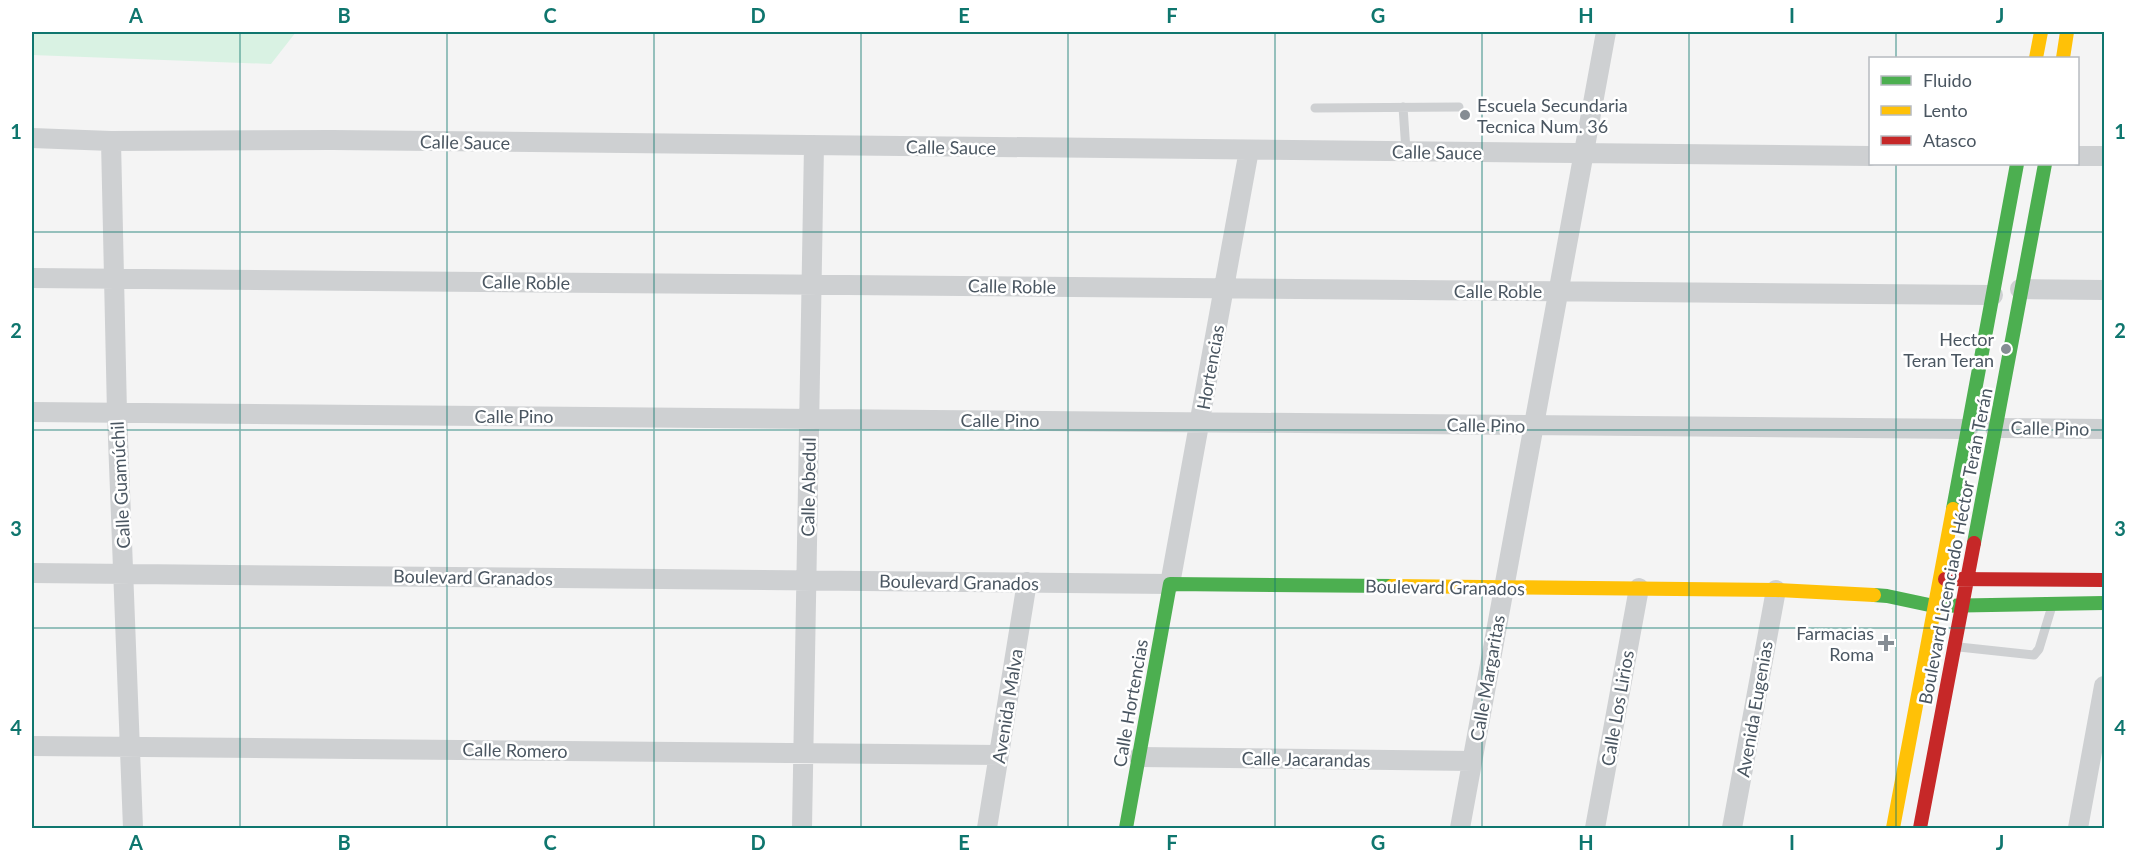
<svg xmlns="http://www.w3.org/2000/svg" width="2136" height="860" font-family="Lato,sans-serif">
	<rect width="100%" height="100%" fill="#f4f4f4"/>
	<!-- green -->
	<path fill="#d9f2e3" d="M32 32H296L271 64 32 55Z"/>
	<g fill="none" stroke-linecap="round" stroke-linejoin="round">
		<!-- lane -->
		<path stroke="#ced0d2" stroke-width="9" d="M1403 107 1406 151
			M1315 108 1459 107
			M1959 647 2034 655 2039 649 2052 606"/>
		<!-- street -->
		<path stroke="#ced0d2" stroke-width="20" d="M32 138 111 141 332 140 1870 156
			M111 141 117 413 133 828
			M2078 156H2104
			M32 278 1993 295
			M2020 289 2104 290
			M32 412 1968 429
			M1995 428 2104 429
			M32 573 1170 584 1249 150
			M32 746 999 755
			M1139 757 1472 761
			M802 828 814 145
			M987 828 1027 582
			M1460 828 1606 32
			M1595 828 1639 588
			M1732 828 1776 590
			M2078 828 2104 686"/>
		<!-- fast -->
		<path stroke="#4caf50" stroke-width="14" d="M1953 509 2017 164
			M1974 543 2045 164
			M1874 595 1887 596 1934 606 2104 603
			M1126 828 1170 584 1392 586"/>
		<!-- slow -->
		<path stroke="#ffc107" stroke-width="14" d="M2036 58 2041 32
			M2063 58 2067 32
			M1392 586 1776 590 1874 595
			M1893 828 1953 509"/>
		<!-- jam -->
		<path stroke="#c62828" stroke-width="14" d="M1945 579 2104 580
			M1920 828 1974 543"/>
	</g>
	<!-- grid -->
	<path fill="none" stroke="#0f766e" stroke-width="1.5" stroke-opacity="0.55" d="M240 32V828M447 32V828M654 32V828M861 32V828M1068 32V828M1275 32V828M1482 32V828M1689 32V828M1896 32V58M1896 164V828M32 232H2104M32 430H2104M32 628H2104"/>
	<!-- markers -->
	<g fill="#868d94" stroke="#fff" stroke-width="2">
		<circle cx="1465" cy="115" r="6"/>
		<circle cx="2006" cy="349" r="6"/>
		<path d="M1883 634h6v6h6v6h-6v6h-6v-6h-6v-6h6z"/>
	</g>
	<g text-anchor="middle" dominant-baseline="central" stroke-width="5" stroke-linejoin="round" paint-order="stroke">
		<!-- poi labels -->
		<g font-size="18" fill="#4a5661" stroke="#fff" text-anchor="end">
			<text x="1477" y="105" text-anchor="start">Escuela Secundaria<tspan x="1477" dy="21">Tecnica Num. 36</tspan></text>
			<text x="1994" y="339">Hector<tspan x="1994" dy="21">Teran Teran</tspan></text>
			<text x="1874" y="633">Farmacias<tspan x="1874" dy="21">Roma</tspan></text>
		</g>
		<!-- street labels -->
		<g font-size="18" fill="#4a5661" stroke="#fff">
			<text transform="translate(465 142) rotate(1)">Calle Sauce</text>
			<text transform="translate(951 147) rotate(1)">Calle Sauce</text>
			<text transform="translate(1437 152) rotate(1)">Calle Sauce</text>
			<text transform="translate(526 282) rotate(1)">Calle Roble</text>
			<text transform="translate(1012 286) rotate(1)">Calle Roble</text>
			<text x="1498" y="291">Calle Roble</text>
			<text transform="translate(1210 367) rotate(-80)">Hortencias</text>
			<text x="514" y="416">Calle Pino</text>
			<text x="1000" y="420">Calle Pino</text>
			<text transform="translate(1486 425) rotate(1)">Calle Pino</text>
			<text transform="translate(2050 428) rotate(1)">Calle Pino</text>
			<text transform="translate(120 485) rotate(-93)">Calle Guamúchil</text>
			<text transform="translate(808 487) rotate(-89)">Calle Abedul</text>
			<text transform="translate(1955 546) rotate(-79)">Boulevard Licenciado Héctor Terán Terán</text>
			<text transform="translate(473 577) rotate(1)">Boulevard Granados</text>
			<text transform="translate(959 582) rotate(1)">Boulevard Granados</text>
			<text transform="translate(1445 587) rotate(1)">Boulevard Granados</text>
			<text transform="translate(1487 678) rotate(-80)">Calle Margaritas</text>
			<text transform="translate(1130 703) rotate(-80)">Calle Hortencias</text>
			<text transform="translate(1007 706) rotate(-81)">Avenida Malva</text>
			<text transform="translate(1617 708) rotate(-80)">Calle Los Lirios</text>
			<text transform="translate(1754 709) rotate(-80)">Avenida Eugenias</text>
			<text transform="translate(515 750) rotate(1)">Calle Romero</text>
			<text transform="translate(1306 759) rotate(1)">Calle Jacarandas</text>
		</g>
	</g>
	<!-- border -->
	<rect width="2136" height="860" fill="none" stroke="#ffffff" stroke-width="66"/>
	<!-- legend -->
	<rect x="1869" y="57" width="210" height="108" fill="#ffffff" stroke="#b7bbc0" stroke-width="1.5"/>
	<rect x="1881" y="76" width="30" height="9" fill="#4caf50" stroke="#b7bbc0" stroke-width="1.5"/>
	<text x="1923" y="87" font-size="18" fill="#4a5661">Fluido</text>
	<rect x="1881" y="106" width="30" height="9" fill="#ffc107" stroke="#b7bbc0" stroke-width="1.5"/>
	<text x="1923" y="117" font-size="18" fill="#4a5661">Lento</text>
	<rect x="1881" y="136" width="30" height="9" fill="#c62828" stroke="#b7bbc0" stroke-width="1.5"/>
	<text x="1923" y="147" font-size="18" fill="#4a5661">Atasco</text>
	<rect x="33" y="33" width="2070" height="794" fill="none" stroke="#0f766e" stroke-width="2"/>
	<g font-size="20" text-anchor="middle" font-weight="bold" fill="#0f766e">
		<text x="136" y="23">A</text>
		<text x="344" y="23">B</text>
		<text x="550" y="23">C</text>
		<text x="758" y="23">D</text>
		<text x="964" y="23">E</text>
		<text x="1172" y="23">F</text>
		<text x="1378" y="23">G</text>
		<text x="1586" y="23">H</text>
		<text x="1792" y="23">I</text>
		<text x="2000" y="23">J</text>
		<text x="16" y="139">1</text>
		<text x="2120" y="139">1</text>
		<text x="16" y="338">2</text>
		<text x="2120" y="338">2</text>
		<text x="16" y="536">3</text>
		<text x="2120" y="536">3</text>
		<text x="16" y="735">4</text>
		<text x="2120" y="735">4</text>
		<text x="136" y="850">A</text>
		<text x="344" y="850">B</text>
		<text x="550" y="850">C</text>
		<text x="758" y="850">D</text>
		<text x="964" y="850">E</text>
		<text x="1172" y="850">F</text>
		<text x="1378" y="850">G</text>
		<text x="1586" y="850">H</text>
		<text x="1792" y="850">I</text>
		<text x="2000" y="850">J</text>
	</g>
</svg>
